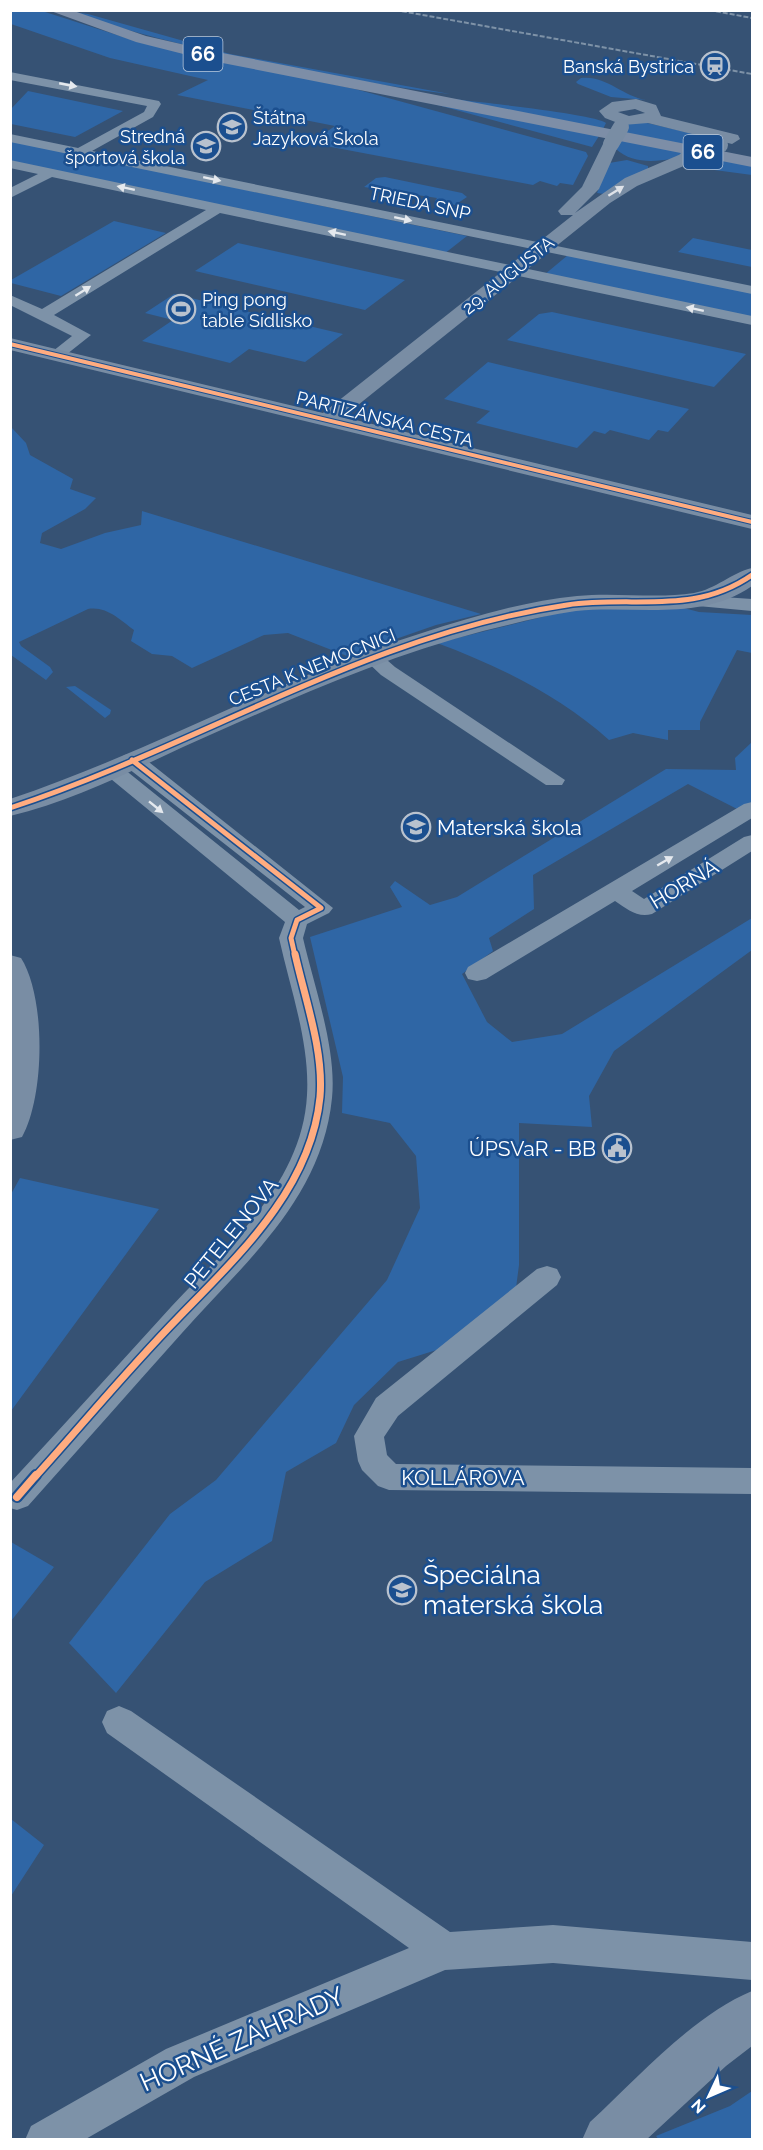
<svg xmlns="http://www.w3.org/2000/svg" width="763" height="2150" font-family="Raleway,sans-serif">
	<rect width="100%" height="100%" fill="#365274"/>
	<!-- green -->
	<path fill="#2f66a5" d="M11 11H42L142 43 355 89 586 152 588 156 573 185 560 183 557 186 540 181 533 185 310 143 335 126 177 95 208 80 110 58 11 24Z
		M65 11 88 14 230 54 450 94C319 78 191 51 65 11Z
		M581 78C606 75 622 96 646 100L611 97 578 84 576 82Z
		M28 91 123 111 75 137 11 124V109Z
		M445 98C468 101 597 114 606 123L603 129Z
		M434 104 599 136 592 147Z
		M643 122 716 139 704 148 625 133 628 123Z
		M621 140 690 154C668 161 635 167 616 149Z
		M11 141 467 236 444 254 11 162Z
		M712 158 752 166V175L692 167Z
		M627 160 648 166V170L604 194 597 193 609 163Z
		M385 177 462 193 467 197 455 205 435 201 437 198 364 187 376 178Z
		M114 221 166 233 61 296 11 283V280Z
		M693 238 752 250V267L678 252Z
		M238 243 405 280 365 310 195 271Z
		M568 255 589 257 752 289V321L544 275Z
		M174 294 343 334 305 362 249 349 230 363 142 341 173 320 145 313Z
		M552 312 746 354 714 387 507 340 539 314Z
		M488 362 689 409 668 432 658 430 649 440 610 430 605 434 594 431 577 448 476 423 490 411 444 399Z
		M11 427 26 443 30 455 73 479 70 489 96 498 85 509 42 533 40 543 61 549 105 533 141 525 142 511 481 614 436 625 347 656 288 633 264 635 192 668 172 656 152 654 131 641 134 630C120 620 107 606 88 609L19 642 21 646 50 667 53 672 46 680 11 655Z
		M680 607 699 612 752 615V653L737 650 700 722V730H668V740L633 733 609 740C560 696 499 666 437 643L574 609Z
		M75 686 111 710 110 714 105 718 66 687Z
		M752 742V804L741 811 688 784 533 875 534 909 489 938 493 951 462 974 487 1022 512 1042 562 1034 752 918V950L614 1051 589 1096 592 1127 519 1123V1265L516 1288 443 1348 398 1362 354 1405 336 1443 286 1472 272 1541 205 1582 116 1693 69 1643 170 1514 216 1480 387 1280 420 1208 416 1156 390 1123 342 1113 343 1077 310 937 402 907 390 887 395 881 430 905 457 897 666 769 736 770 735 758Z
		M20 1178 159 1209 11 1411 10 1196Z
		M11 1542 54 1567 11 1621Z
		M11 1819 44 1845 11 1896Z
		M752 2091V2139L659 2140 656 2136 730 2106Z"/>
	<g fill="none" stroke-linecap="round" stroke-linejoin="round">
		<!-- street -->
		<path fill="#7d92a8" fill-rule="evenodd" d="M10 72 159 101 161 104 153 117 92 151 752 286V294L10 142V134L78 148 144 112 147 106 10 80Z
			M10 160 752 316V325L220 213 54 315 91 335 62 358 56 360 48 355 72 336 10 305V295L42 309 206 210 52 177 10 198V188L38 174 10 168Z
			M694 595 752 599V611L687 605 684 601Z
			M372 651 379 653 395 667 565 780 562 785H546L381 675 362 657 365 653Z
			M132 754 140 755 333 908 329 913 307 924 303 938C314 986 337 1049 332 1098 322 1199 244 1263 182 1333 130 1391 79 1449 28 1506L17 1510 10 1508V1483C61 1428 111 1373 161 1318 219 1253 302 1189 307 1095 310 1043 290 988 279 938L285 922 100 770 103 765H119L299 910 305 907 124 765 121 760 124 755Z
			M752 802V818L632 891 644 899 744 837 752 835V851L652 914C637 918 627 909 615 901L486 979 477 981 468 979 465 973 468 967 744 804Z
			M547 1266 557 1269 561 1277 557 1285 398 1416 384 1437 387 1455 396 1464 752 1468V1494L389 1490 378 1486 362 1470 358 1461 354 1436 376 1398 537 1269Z
			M119 1706 131 1711 450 1932 553 1925 752 1942V1980L553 1963 445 1970 194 2077 84 2140H25L31 2126 166 2049 409 1948 107 1733 102 1722 107 1711Z"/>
		<!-- secondary -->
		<path fill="#798da4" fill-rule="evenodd" d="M636 99 656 105 661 116 738 135 740 139 732 144 648 123 623 125 605 118 599 111 612 102ZM635 109 645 113 629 116 618 112Z
			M611 139 619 144 599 189 575 213 625 178 681 154 687 153 696 158 693 162 637 186 610 203 343 417 752 515V529L10 350V338L323 413 573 215H561L558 211 582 187 603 144Z
			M752 568V586C701 622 634 605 576 611 545 615 513 624 483 631 379 658 280 704 183 747 127 773 70 802 10 816V799C151 752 280 677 422 633 472 617 525 601 577 596 616 592 656 599 694 593 716 589 731 573 752 568Z
			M10 955 21 958C46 997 45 1096 22 1137L10 1140Z
			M752 1991V2046L726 2066 646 2140H582L590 2122C638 2078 692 2016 752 1991Z"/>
		<!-- primary -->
		<path fill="#7d8ea7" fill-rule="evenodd" d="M48 10H71L146 36 207 50 752 157V167L207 60 136 42Z"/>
		<!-- rail -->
		<path stroke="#7e92a7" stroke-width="2" stroke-dasharray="5 2" stroke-linecap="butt" d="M395 10 752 74
			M709 10 752 18"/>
		<!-- secondary-bridge -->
		<path stroke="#798da4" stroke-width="16" d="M611 144 621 127
			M687 158 720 145"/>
		<!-- cycleway-far3 casing -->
		<g stroke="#1b4f8f" stroke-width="6">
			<path id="cycleway-far3" d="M10 344 752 522"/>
		</g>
		<!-- cycleway-far2 casing -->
		<g stroke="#1b4f8f" stroke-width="8">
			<path id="cycleway-far2" d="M132 760 321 908 297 920 291 938 295 956
				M10 808C198 746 369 634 567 605 634 595 693 616 752 575"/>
		</g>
		<!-- cycleway-far1 casing -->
		<g stroke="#1b4f8f" stroke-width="10">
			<path id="cycleway-far1" d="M35 1477C83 1424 128 1369 178 1318 238 1256 311 1189 320 1097 324 1051 305 999 295 954"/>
		</g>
		<!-- cycleway casing -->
		<g stroke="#1b4f8f" stroke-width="12">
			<path id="cycleway" d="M17 1497 36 1475"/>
		</g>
		<!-- cycleway-far3 -->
		<use href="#cycleway-far3" stroke="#ffac80" stroke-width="4"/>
		<!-- cycleway-far2 -->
		<use href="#cycleway-far2" stroke="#ffac80" stroke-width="5"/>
		<!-- cycleway-far1 -->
		<use href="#cycleway-far1" stroke="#ffac80" stroke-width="7"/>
		<!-- cycleway -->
		<use href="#cycleway" stroke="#ffac80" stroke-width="8"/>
	</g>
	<!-- one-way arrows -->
	<defs><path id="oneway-solid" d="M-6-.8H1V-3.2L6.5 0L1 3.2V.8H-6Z" transform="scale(1.5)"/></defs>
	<g fill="#e5e9ee">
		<use href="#oneway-solid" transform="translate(68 85) rotate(11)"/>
		<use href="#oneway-solid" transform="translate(212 179) rotate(12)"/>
		<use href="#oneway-solid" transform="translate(126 188) rotate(-168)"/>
		<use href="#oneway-solid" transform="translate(403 219) rotate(12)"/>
		<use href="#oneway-solid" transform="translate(337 233) rotate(-168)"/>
		<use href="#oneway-solid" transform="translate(83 291) rotate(-32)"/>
		<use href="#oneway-solid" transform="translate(695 309) rotate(-168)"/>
		<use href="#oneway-solid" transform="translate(156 807) rotate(39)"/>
		<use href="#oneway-solid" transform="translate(665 861) rotate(-30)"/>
	</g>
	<use fill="#dee2e8" href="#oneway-solid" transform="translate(616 191) rotate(-32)"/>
	<!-- icons -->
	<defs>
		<g id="station-ring" transform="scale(1.5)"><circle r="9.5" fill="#1b4f8f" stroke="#b9c2ce" stroke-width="1.5"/><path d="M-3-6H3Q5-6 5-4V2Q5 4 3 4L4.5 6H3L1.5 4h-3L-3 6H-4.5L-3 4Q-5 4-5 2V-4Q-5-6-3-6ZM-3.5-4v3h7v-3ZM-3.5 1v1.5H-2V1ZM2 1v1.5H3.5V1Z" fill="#b9c2ce"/></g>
		<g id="school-ring" transform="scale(1.5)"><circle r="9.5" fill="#1b4f8f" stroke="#b9c2ce" stroke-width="1.5"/><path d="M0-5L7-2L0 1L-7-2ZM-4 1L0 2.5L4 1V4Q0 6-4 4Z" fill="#b9c2ce"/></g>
		<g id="stadium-ring" transform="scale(1.5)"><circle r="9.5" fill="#1b4f8f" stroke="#b9c2ce" stroke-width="1.5"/><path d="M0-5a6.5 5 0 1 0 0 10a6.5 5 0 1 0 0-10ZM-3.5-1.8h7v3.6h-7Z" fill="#b9c2ce"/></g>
		<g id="civic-ring" transform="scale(1.5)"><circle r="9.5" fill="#1b4f8f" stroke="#b9c2ce" stroke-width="1.5"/><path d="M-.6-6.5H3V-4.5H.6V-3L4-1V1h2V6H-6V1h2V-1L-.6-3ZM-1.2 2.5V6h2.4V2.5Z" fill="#b9c2ce"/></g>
	</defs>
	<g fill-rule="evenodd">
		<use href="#station-ring" x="715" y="66"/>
		<use href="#school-ring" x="232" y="127"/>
		<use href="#school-ring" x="206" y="146"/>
		<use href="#stadium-ring" x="181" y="309"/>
		<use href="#school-ring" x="416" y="827"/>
		<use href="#civic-ring" x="617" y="1148"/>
		<use href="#school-ring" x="402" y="1590"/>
	</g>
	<g text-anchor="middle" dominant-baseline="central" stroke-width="5" stroke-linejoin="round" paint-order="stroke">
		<!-- far-poi labels -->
		<g font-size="18" fill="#fff" stroke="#1b4f8f" text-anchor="end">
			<text x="694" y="66">Banská Bystrica</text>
			<text x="253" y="117" text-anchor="start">Štátna<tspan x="253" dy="21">Jazyková Škola</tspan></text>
			<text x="185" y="136">Stredná<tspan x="185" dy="21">športová škola</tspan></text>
			<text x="202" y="299" text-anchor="start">Ping pong<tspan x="202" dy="21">table Sídlisko</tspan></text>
		</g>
		<!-- far-street labels -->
		<g font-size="18" fill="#fff" stroke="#1b4f8f">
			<text transform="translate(420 203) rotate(12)">TRIEDA SNP</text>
			<text transform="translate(508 275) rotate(-39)">29. AUGUSTA</text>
			<text transform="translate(385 419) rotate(14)">PARTIZÁNSKA CESTA</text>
			<text transform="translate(312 667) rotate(-22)">CESTA K NEMOCNICI</text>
		</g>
		<!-- shield labels -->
		<g fill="#1b4f8f" stroke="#bbcadd" stroke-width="1.5">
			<rect x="183.5" y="37" width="39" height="34" rx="4.5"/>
			<rect x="683.5" y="135" width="39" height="34" rx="4.5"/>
		</g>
		<g font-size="20" font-weight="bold" fill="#fff">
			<text x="203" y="54">66</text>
			<text x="703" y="152">66</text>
		</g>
		<!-- poi labels -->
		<g font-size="21" fill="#fff" stroke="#1b4f8f" text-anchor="start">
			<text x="437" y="827">Materská škola</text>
			<text x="596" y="1148" text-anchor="end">ÚPSVaR - BB</text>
		</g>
		<!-- street labels -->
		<g font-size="21" fill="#fff" stroke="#1b4f8f">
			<text transform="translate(684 884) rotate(-31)">HORNÁ</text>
			<text transform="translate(231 1233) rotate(-51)">PETELENOVA</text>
			<text x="463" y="1477">KOLLÁROVA</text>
		</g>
		<!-- near-poi labels -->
		<g font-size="26" fill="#fff" stroke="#1b4f8f" text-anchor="start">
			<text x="423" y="1575">Špeciálna<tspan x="423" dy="30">materská škola</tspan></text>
		</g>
		<!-- near-street labels -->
		<g font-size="26" fill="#fff" stroke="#1b4f8f">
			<text transform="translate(242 2039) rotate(-24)">HORNÉ ZÁHRADY</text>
		</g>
	</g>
	<!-- border -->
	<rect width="763" height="2150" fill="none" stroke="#ffffff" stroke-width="24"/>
	<!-- north arrow -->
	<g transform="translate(709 2096) rotate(226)" stroke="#1b4f8f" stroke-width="4.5" paint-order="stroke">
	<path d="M0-4.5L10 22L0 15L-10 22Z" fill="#ffffff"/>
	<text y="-9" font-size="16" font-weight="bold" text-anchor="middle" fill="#ffffff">N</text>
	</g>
</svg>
